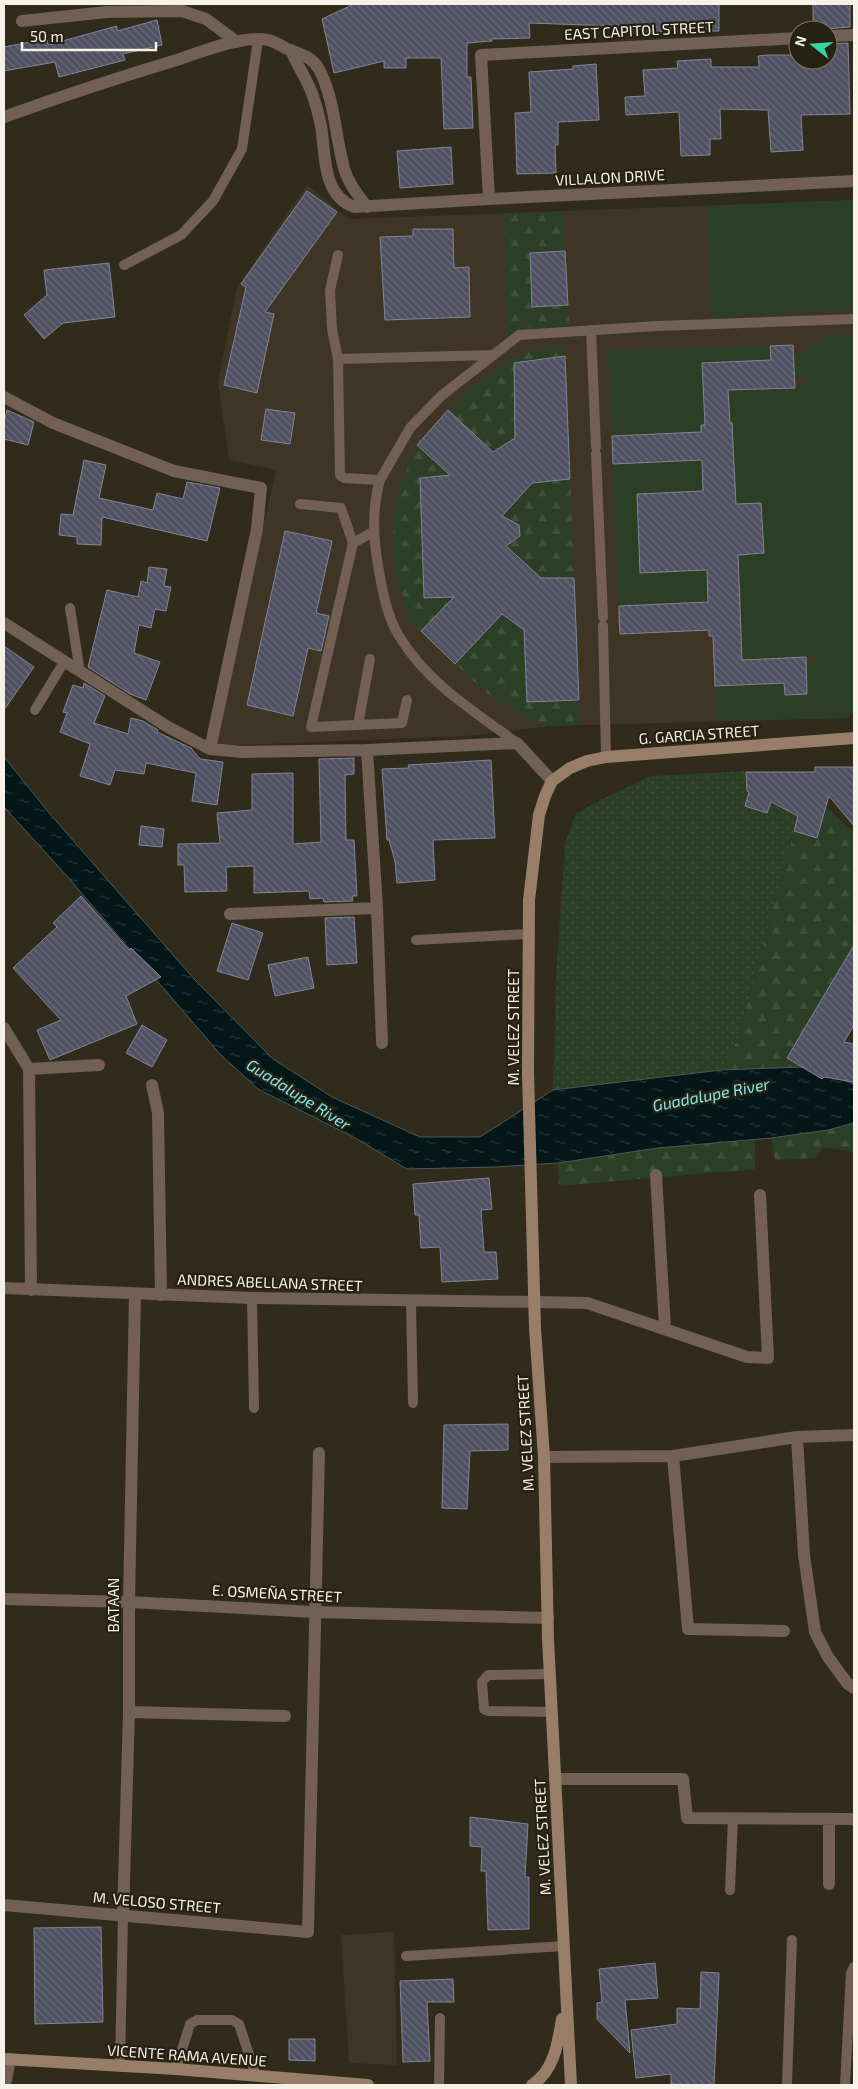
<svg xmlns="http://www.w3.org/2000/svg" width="858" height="2089" font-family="'Exo 2',sans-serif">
	<defs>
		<pattern id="grass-dots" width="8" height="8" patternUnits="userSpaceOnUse" patternTransform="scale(1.25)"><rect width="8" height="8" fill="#2a3f24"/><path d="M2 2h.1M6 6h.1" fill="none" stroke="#3f5239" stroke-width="1.8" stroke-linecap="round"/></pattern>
		<pattern id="forest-firs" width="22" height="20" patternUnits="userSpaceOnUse" patternTransform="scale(1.25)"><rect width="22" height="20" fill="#2a3f24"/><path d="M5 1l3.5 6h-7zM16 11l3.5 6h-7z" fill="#3f5239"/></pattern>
		<pattern id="water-ripples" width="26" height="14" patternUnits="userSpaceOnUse" patternTransform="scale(1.25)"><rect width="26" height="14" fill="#031718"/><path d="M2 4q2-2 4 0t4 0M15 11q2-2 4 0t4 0" fill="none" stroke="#28393a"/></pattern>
		<pattern id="building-back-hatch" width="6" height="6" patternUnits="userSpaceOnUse" patternTransform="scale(1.25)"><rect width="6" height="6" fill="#4f5162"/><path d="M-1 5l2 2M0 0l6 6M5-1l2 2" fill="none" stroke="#696a78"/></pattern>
	</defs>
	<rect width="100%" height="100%" fill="#302b1b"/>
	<!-- commercial -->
	<path fill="#3f3525" d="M307 185 349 219 854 200V712L847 718 550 726 466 736 213 746 276 470 229 460 218 382 237 287Z
		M394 1932 397 2065 349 2063 341 1935Z"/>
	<!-- grass -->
	<path fill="url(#grass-dots)" d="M746 771 747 794 798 816 737 1041 721 1070 553 1090 556 979 565 843 576 814 598 801 651 776Z"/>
	<!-- forest -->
	<path fill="url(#forest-firs)" d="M564 212 565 251 531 254 532 306 568 305 570 326 519 329 507 337 504 214Z
		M565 347 580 725 550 726 517 713 485 692 421 631 410 619 395 571 393 527 398 491 417 445 448 410 471 388 505 364 528 352Z
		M827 808 854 832V953L846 959 787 1057 802 1067 854 1120V1152L823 1147 816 1158 775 1160 771 1138 755 1140V1169L559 1186 553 1090 721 1070 737 1041 794 831 817 837Z"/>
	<!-- park -->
	<path fill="#2a3f24" d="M854 200V309L711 318 708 206Z
		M834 334 854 336V712L847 718 716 721 715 686 784 683 785 695 807 694 806 665 815 664V657L739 660 741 635 738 555 764 553 761 503 736 504 732 424 730 423 728 390 804 387 803 375H794L793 356 804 352 819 339Z
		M770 346 771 360 702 363 705 425H701V432L612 436 608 350Z
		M702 460 704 506 640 573 683 571 706 556 708 602 619 606 613 464Z"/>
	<!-- water -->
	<path fill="url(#water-ripples)" stroke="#4c5956" d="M4 757 50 814 195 980 273 1059 332 1097 420 1137H480L553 1090 721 1070 802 1067 854 1084V1123L828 1130 771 1138 658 1148 558 1163 495 1167 407 1169 357 1139 258 1089 220 1054 66 875 4 807Z"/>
	<!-- building -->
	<path fill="url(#building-back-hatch)" stroke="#828497" d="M354 4H719V31L616 33V26L529 23 530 38 491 39 492 41 467 43V77H471L473 128 444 129 441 58H406V68H384V61L334 73 322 19Z
		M813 4H850V27L813 30Z
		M157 20 162 45 123 54 125 60 59 77 55 62 4 71V47L47 39 48 45 117 26V31Z
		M848 43 850 114 801 115 803 150 771 152 768 110 720 109 721 139H710V155L681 156 679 112 626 115 625 97 645 96 643 70 678 68 677 61 711 59V67H759L758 56 768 55H798V60H828V44Z
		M596 64 599 120 558 122V145H555L556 173 517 174 515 113 531 112 529 72 573 69V66Z
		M451 147 453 184 400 188 397 151Z
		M307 191 337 212 265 312 274 314 257 393 224 385 246 287 241 284Z
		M413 229H453L454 268 469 267 470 317 385 320 380 237 413 236Z
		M565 251 568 305 532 307 530 253Z
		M109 263 115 317 63 323 44 339 24 315 47 295 44 270Z
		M793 345 795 388 728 390 730 423H732L736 504 761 503 764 553 738 555 742 660 806 657 807 694 785 695 784 683 715 686 713 636H709V630L620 634 619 616V606L708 602 707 570 640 573 637 494 703 491 702 460 613 464 612 436 701 432V425H705L702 363 771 360 770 346Z
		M565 356 570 479 532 483 502 516 519 525 520 536 506 546 541 578H574L579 700 527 702 524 630 502 614 455 664 421 631 454 597 424 598 420 478 450 475 417 445 448 410 493 452 515 438 514 363Z
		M266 409 295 413 290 444 261 440Z
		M7 410 34 422 28 445 4 439V422Z
		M84 460 106 465 99 498 153 510 157 493 183 499 187 482 220 488 207 541 102 517 101 545 77 544V537L59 535 61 514 73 515Z
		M285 531 332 541 316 613 329 616 321 651 308 648 293 716 247 705Z
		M149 567 167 569 164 586 171 587 166 611 155 609 151 628 139 625 134 653 160 662 146 700 130 694 88 667 107 590 138 597 141 581 147 583Z
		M4 646 34 667 4 710Z
		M84 683 105 696 94 723 128 734 131 718 143 721 158 730 157 732 191 748 200 759 223 762 217 805 192 801 196 773 146 763 144 774 115 770 110 785 80 776 90 744 60 732 67 713 63 712 73 685 83 688Z
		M354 758V774L345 775 346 840H354L357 896H352L353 901 324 902 323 898 310 899 309 891 254 893V866L226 867 227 891 185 892 184 865H178V844L220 843 217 813 252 810V774L293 773V844L321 842 319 759Z
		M491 760 495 838 433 840 435 880 397 883 395 861 389 840H387L382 769 409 768 408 765Z
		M815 767H854V826L829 796 817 838 794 831 798 816 771 802 767 813 745 806 749 792 747 791 746 772H815Z
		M141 826 164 829 162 847 139 845Z
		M81 896 129 950 131 948 161 977 126 996 137 1024 50 1060 37 1030 61 1020 13 968 57 927 53 923Z
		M354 917 357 963 327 965 325 918Z
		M232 923 263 933 248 980 217 971Z
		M854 945V1025L844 1042 854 1044V1082L824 1077 822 1079 787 1058Z
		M308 957 314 988 275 996 268 965Z
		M142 1025 167 1040 152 1067 126 1053Z
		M489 1178 492 1209 481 1210 484 1252H496L498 1279 442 1282 440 1247 421 1248 419 1215H415L413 1184Z
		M508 1424V1450L470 1451 467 1509 442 1508 444 1425Z
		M470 1817 528 1824 525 1877H529V1929L488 1930 486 1871H481L482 1847 470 1846Z
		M101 1927 103 2022 35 2024 34 1928Z
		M655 1963 658 1998 625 2000 630 2053 597 2019V2003L602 2002 599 1969Z
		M701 1972 719 1973 714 2085 671 2084V2074L636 2078 631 2030 677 2024V2008L700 2009Z
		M453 1979 454 2002H427L430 2061 403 2062 400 1981Z
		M289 2039H315V2061L289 2060Z"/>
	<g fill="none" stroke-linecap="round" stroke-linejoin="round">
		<!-- service -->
		<path stroke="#716053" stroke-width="10" d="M338 255 330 290 332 329 338 359 340 475 344 478 380 480
			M124 265 181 235 213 201 242 149 258 40
			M591 330 596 447
			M338 359 493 355
			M596 454 603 617
			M300 504 341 508 353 543 311 727 402 723 407 700
			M353 543 373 532
			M70 608 80 672
			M603 626 606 757
			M35 710 64 662
			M358 725 370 659
			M517 743C474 711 428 684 399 636 386 615 381 584 377 559 373 533 372 507 380 480L410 428 441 396 519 335 657 326 854 319
			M416 940 529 934
			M252 1298 254 1408
			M411 1302 413 1403
			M550 1674 488 1675 482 1682 484 1709 488 1711 552 1712
			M730 1890 733 1818
			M406 1956 564 1946
			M120 2067 123 1916
			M176 2069 190 2024 197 2020H232L239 2024 256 2076
			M439 2085 440 2018
			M787 2085 792 1940
			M845 2085 851 1973 854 1967"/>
		<!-- minor -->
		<path stroke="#716053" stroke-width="12" d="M22 21 107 12 182 11 206 19 237 42
			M828 36 854 35
			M489 199 481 55 798 38
			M4 397 53 423 174 471 261 488 257 529 210 749
			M4 623 168 727 210 749 243 752 367 750 517 743 552 781
			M367 750 377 908 382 1043
			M230 914 377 908
			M4 1028 29 1069 31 1290
			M29 1069 99 1065
			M152 1085 158 1113 161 1295
			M656 1175 665 1328
			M535 1302 587 1303 747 1357 768 1358 760 1195
			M797 1437 804 1555 815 1632 828 1657 847 1683 854 1688
			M673 1456 688 1629 784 1631
			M544 1457 673 1456 797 1437 854 1435
			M4 1599 129 1602 314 1612 548 1618
			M129 1712 285 1716
			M555 1779H683L687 1818 854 1819
			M829 1819V1884
			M4 1905 308 1932 319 1453
			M123 1916 129 1712V1602L135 1294
			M5 2085 10 2059"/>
		<!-- tertiary -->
		<path stroke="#716053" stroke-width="12" d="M291 50C297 66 308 80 313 96 316 105 319 116 321 126 326 154 321 194 354 207L489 199 854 181
			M4 117C62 96 120 77 180 59 203 51 244 35 268 40 274 41 280 45 285 48 299 54 311 55 319 69 335 100 335 135 344 168 348 183 358 195 367 207
			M4 1288 252 1298 535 1302"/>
		<!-- secondary -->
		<path stroke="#987e68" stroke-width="12" d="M4 2059 176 2069 368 2085
			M532 2085C554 2071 558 2043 562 2019
			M571 2085 548 1639 544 1457 535 1328 528 1073 529 900 539 815 545 796 552 781 570 768 587 761 606 757 854 738"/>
	</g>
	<g text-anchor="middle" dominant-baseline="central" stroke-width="4.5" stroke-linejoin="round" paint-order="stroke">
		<!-- street labels -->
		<g font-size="15" fill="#f6f2e8" stroke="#262111">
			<text transform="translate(639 30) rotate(-3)">EAST CAPITOL STREET</text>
			<text transform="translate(610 177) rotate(-3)">VILLALON DRIVE</text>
			<text transform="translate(699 734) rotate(-4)">G. GARCIA STREET</text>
			<text transform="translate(513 1027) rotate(-90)">M. VELEZ STREET</text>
			<text transform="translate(270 1282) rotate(2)">ANDRES ABELLANA STREET</text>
			<text transform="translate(525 1433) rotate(-93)">M. VELEZ STREET</text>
			<text transform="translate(277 1593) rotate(3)">E. OSMEÑA STREET</text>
			<text transform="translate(113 1605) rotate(-90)">BATAAN</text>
			<text transform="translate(542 1837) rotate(-93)">M. VELEZ STREET</text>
			<text transform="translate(157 1902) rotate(5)">M. VELOSO STREET</text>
			<text transform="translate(187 2055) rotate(4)">VICENTE RAMA AVENUE</text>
		</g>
		<!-- water labels -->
		<g font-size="16" font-style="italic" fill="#7ee7eb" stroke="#262111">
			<text transform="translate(299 1094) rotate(32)">Guadalupe River</text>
			<text transform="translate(711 1094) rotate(-11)">Guadalupe River</text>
		</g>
	</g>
	<!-- border -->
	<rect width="858" height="2089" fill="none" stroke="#f6f2e8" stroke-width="10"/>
	<!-- north arrow -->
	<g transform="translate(813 45) rotate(287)"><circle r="24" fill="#262111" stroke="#797567"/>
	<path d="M0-4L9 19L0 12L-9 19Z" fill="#35d4a7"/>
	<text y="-8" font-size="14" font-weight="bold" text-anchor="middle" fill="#f6f2e8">N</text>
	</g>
	<!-- scale -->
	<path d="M22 42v8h134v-8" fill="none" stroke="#f6f2e8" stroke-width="2.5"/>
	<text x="30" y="42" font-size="15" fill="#f6f2e8" stroke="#262111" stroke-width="4" paint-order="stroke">50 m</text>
</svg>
